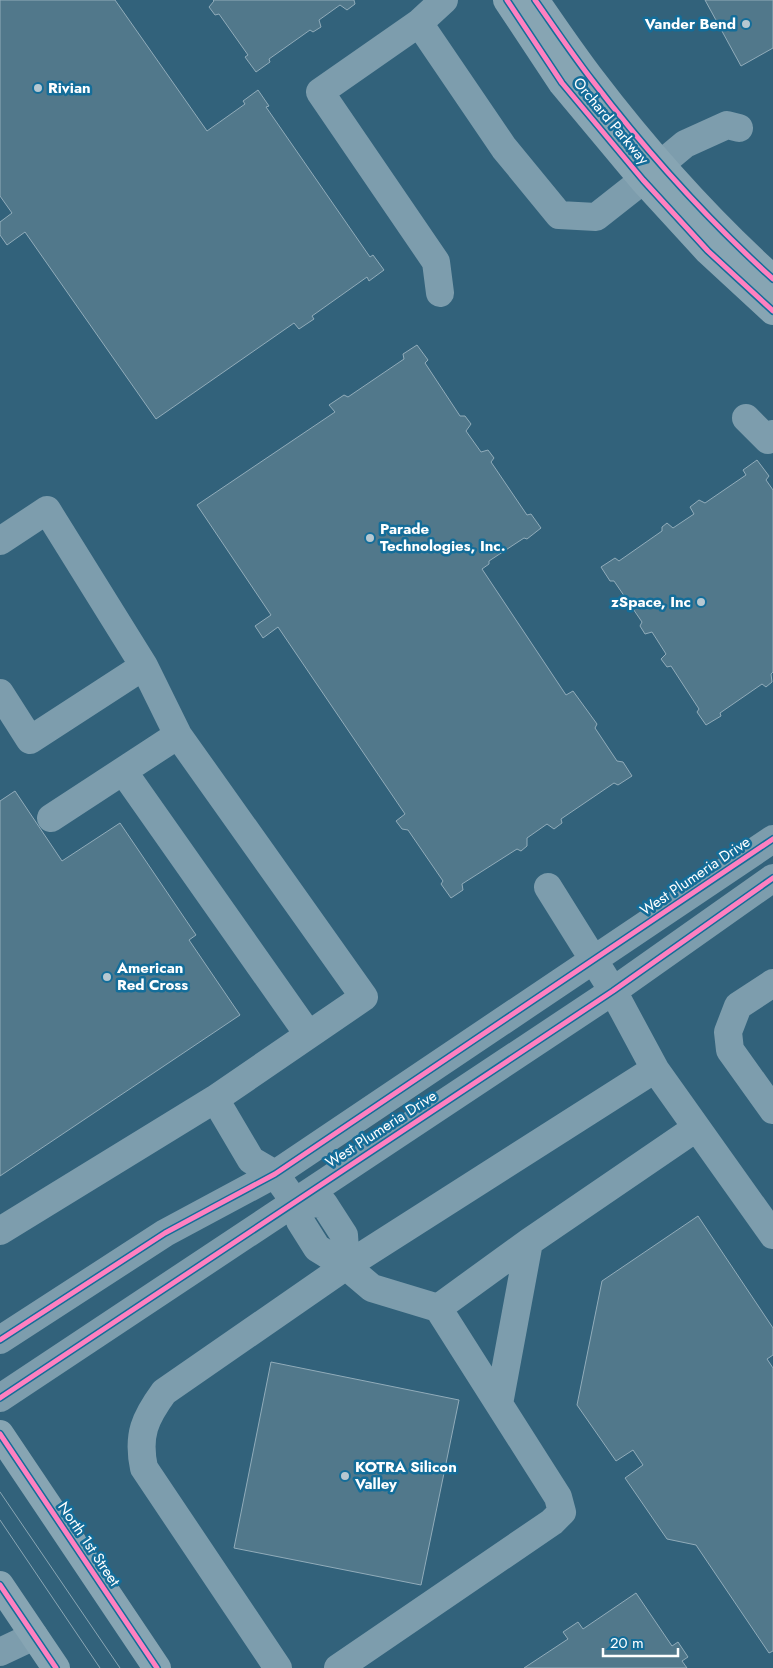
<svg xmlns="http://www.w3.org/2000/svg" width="773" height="1668" font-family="Jost,sans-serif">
	<rect width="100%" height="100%" fill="#32627b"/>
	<!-- building -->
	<path fill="#51788b" stroke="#91acba" d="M0 0H115L207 131 245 104 243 101 258 90 269 106 266 107 370 257 373 255 384 270 369 281 367 277 312 316 314 319 299 329 294 323 156 419 25 232 7 245 0 235V222L12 213 0 196Z
		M213 0H354L355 4 347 10 340 5 319 20 321 27 313 32 310 30 269 59 270 62 256 72 245 57 248 55 219 14 215 15 209 7 214 1Z
		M705 0H773V48L741 66Z
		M417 345 428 360 425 363 460 416H465L471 424 466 431 481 452 488 450 494 458 491 462 527 515 531 514 541 528 527 539 524 538 489 561V564L482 569 566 695 573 691 597 724 595 728 617 761 623 762 632 776 618 785 614 783 561 819 562 823 554 829 547 824 527 838V846L521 851 517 849 462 884 463 890 451 898 441 884 443 881 408 830 402 829 396 821 405 814 278 627 263 638 255 626 271 615 197 505 335 412 329 405 344 395 348 397 404 359 403 354Z
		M757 460 769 476 766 480 773 490V672L771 674 772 682 766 687 762 684 720 713 721 716 706 725 697 712 699 709 671 666 667 667 661 659 666 654 652 632 645 634 640 626 642 622 614 581H610L601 567 615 558 619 561 662 531V527L667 523 673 528 694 514 690 507 699 500 705 503 746 475 743 470Z
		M15 791 62 861 120 823 196 935 189 940 240 1015 0 1176V801Z
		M698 1216 773 1328V1355L767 1359 773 1368V1651L769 1653 696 1545 667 1539 625 1478 643 1465 633 1450 616 1461 577 1405 602 1281Z
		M271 1362 459 1400 421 1585 234 1548Z
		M636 1593 672 1646 678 1642 688 1657 682 1661 687 1668H524L568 1639 563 1632 578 1622 583 1629Z"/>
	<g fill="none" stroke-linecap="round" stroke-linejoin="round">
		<!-- minor -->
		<path stroke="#7d9dad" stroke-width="28" d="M419 23 444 0
			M661 164 685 144 727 125 739 128
			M440 293 436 262 320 92 419 23 504 148 559 215 596 217 643 180
			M746 418 768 440 773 434
			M0 541 47 510 144 666 30 740 0 693
			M144 666 178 735 364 997 215 1099 251 1160 275 1174 295 1202 300 1221 317 1248 346 1266 344 1235 324 1204 295 1202
			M123 771 308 1034
			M51 818 178 735
			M548 887 613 991 655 1069
			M773 983 738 1006 728 1032 730 1050 773 1110
			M0 1231 215 1099
			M438 1308 529 1242
			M0 1340 165 1233 275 1174 773 839
			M0 1398 613 991 773 878
			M499 1404 529 1242 696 1128
			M0 1652 34 1636
			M278 1668 144 1468C137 1435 145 1418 164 1392L346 1266 655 1069 773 1235
			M338 1668 552 1522 562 1512 558 1497 438 1308 372 1288 346 1266"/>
		<!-- major -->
		<path stroke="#87a5b3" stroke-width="28" d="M507 0 562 83 643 180 708 251 773 311
			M535 0C554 27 572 54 592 80 646 151 707 219 773 279
			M0 1434 157 1668
			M0 1585 56 1668"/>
		<!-- tram -->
		<path stroke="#8aa6b4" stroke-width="1" d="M0 1492 120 1668
			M0 1520 100 1668"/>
		<!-- cycleway casing -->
		<g stroke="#146d99" stroke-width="8">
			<path id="cycleway" d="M507 0 562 83 643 180 708 251 773 311
				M535 0C554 27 572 54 592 80 646 151 707 219 773 279
				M0 1340 165 1233 275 1174 773 839
				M0 1398 613 991 773 878
				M0 1434 157 1668
				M0 1585 56 1668"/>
		</g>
		<!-- cycleway -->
		<use href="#cycleway" stroke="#ff80c0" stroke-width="5"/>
	</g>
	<!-- markers -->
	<g fill="#b7c8d1" stroke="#146d99" stroke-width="2">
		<circle cx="746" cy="24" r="5"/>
		<circle cx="38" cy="88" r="5"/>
		<circle cx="370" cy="538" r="5"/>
		<circle cx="701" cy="602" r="5"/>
		<circle cx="107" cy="977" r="5"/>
		<circle cx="345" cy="1476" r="5"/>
	</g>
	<g text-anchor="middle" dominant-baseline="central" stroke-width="5" stroke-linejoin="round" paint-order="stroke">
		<!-- poi labels -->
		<g font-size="15" font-weight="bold" fill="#fff" stroke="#146d99" text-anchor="start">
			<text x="736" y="24" text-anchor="end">Vander Bend</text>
			<text x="48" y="88">Rivian</text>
			<text x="380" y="529">Parade<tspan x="380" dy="17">Technologies, Inc.</tspan></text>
			<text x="691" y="602" text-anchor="end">zSpace, Inc</text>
			<text x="117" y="968">American<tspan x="117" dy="17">Red Cross</tspan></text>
			<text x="355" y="1467">KOTRA Silicon<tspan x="355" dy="17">Valley</tspan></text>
		</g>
		<!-- street labels -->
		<g font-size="15" fill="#fff" stroke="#146d99">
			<text transform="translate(611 121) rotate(50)">Orchard Parkway</text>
			<text transform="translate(695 876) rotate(-34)">West Plumeria Drive</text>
			<text transform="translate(381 1129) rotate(-33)">West Plumeria Drive</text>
			<text transform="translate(89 1544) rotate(56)">North 1st Street</text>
		</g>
	</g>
	<!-- scale -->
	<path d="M603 1648v8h75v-8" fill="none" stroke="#ffffff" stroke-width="2.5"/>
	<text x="610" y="1648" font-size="15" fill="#ffffff" stroke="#146d99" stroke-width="4" paint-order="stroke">20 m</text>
</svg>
